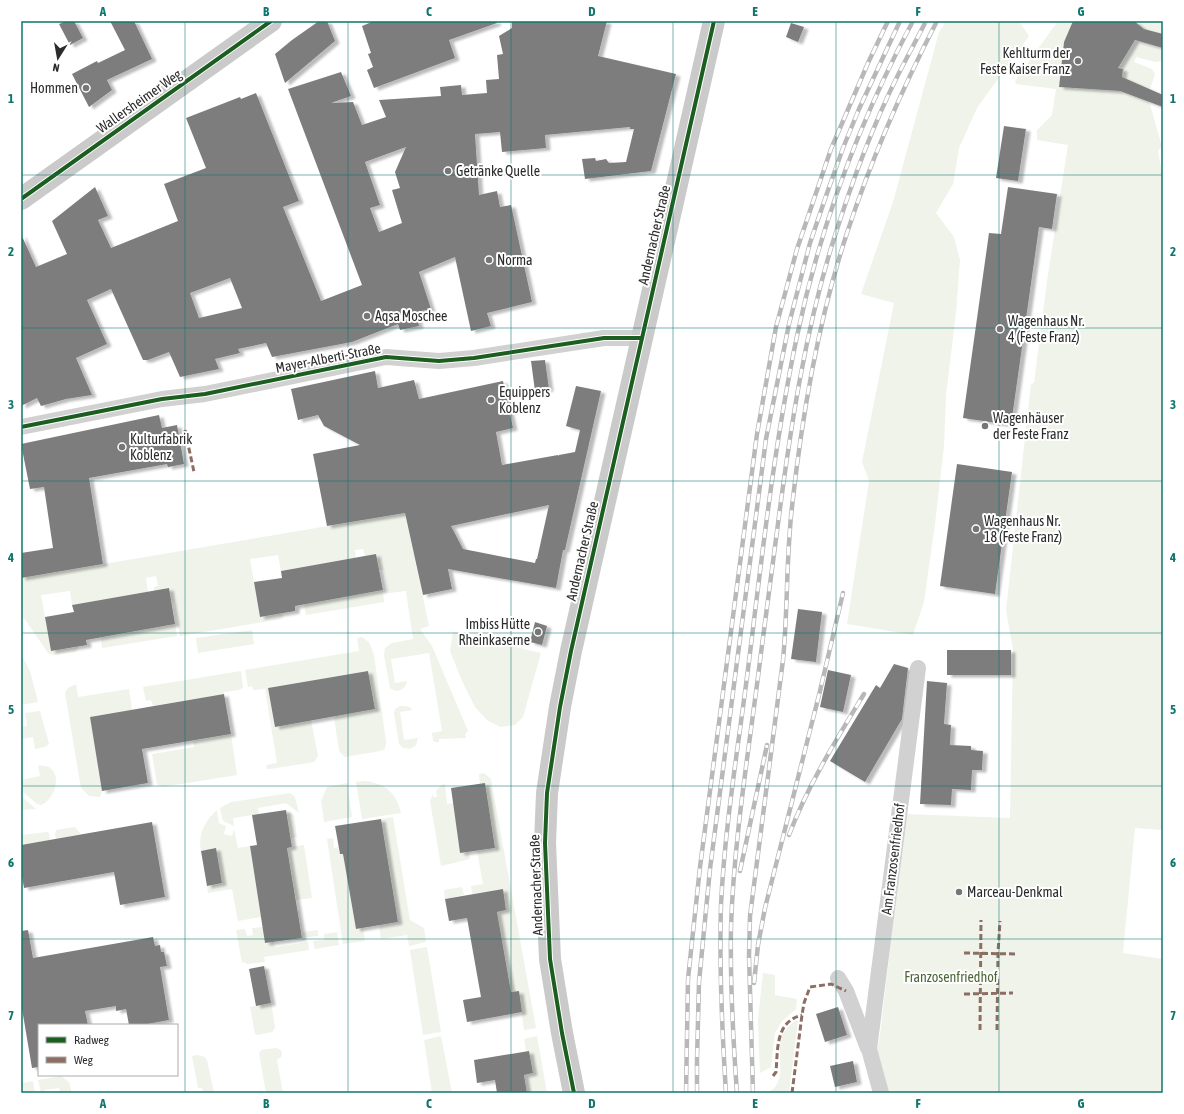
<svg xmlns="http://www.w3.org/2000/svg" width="1184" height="1114" font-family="'Asap Condensed',sans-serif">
	<defs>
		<filter id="shadow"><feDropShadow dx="4.5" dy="2.5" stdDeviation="1" flood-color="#0004"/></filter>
	</defs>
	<rect width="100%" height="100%" fill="#fff"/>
	<!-- green -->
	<path fill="#eff3ea" d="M946 21H1019L1029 36 977 108 959 148 953 184 936 213 954 237 960 260 956 313 946 395 944 446 935 524 924 602 913 635 847 624 869 481 862 462 894 303 861 294 893 202 939 32Z
		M1058 21H1073L1064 42 1059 87 1120 91 1149 101 1162 147 1158 151 1163 179V830L1135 828 1123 953 1163 959V1093H887L877 1050 880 1035 906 814 1010 818 1013 650 1006 610 1031 384 1034 383 1047 281 1068 145 1037 140V130L1052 115 1056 89 1016 84 1015 81Z
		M1142 21H1163V34L1144 29 1139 25Z
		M1135 40 1163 48V54L1161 61 1155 62 1136 57 1134 62 1152 69 1155 74 1150 89 1122 77 1123 69 1094 63 1131 46Z
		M405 513 429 626 420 629 432 646 468 731 465 734 466 738 439 739V742H435L433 740 432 733 442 731 429 653 391 659 395 683 407 681C406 689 397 694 390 688L384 655 385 648 392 643 413 639 406 591 388 593 384 570H379L376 554 365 556 363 549 355 550 356 558 281 571 278 555 250 559 260 617 283 613V618L281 619 180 636 174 602H172L169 588 154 591V587L158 586 156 576 146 578 148 592 72 605 70 591 41 595 51 651 78 647 76 652 54 655 48 653 21 614V578Z
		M383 590 384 602 306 615 304 604Z
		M175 624 177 636 102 648 101 637Z
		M252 630 254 644 198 653 196 638Z
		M453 632 541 653 523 717 515 725 500 727 487 720 475 707 463 683 450 651Z
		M362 637 369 642 374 655 386 742 385 749 380 751 345 757 339 751 334 716 375 709 368 671 268 688 275 726 311 720 318 756 314 762 270 769H267L266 765 277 763 265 689 253 690 252 686 248 687 245 670 359 651 357 638Z
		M21 654 30 671 38 702 21 705Z
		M241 671 243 688 240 689V690L224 692V694L153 706 151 700 146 701 143 687Z
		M76 684 78 697 129 689 132 710 90 717 102 791 100 797 89 796 81 788 65 693 68 688Z
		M400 706H406L411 708 412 710 400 712 404 740 418 738 416 745 410 749 403 748 399 744 394 713 395 709Z
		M40 711 49 744 45 747 35 749 33 737 21 739V727L27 726 25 713Z
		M231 734 237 775 162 787 157 784 152 754 194 747 193 741Z
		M38 766C63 762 60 796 41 805L37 804 21 790V780L40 776Z
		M484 773 491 779 536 1028 524 1030 519 991 511 992 497 912 506 910 503 889 472 894 471 886 483 884 477 851 495 848 485 784H480L479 774Z
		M364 781C385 783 396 792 401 813L362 819 356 782Z
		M347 783 352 817 324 822 321 801 327 787Z
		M445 784 447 804 453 803 460 853 469 852 470 859 441 866 430 801 433 794V797H437L436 791 441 785Z
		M290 793 295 797 299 813 286 803 258 808 259 814 233 818 234 826 223 821 220 808 231 802Z
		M21 796 36 809 21 810Z
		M217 810 219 823 226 826 224 834 232 836 234 829 238 848 250 846 261 917 238 921 232 889 208 893 207 886 222 883 216 849 201 851C198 834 204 822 217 810Z
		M286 810 294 815 297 837 291 838Z
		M393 817 410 920 424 928 426 942 409 946 407 935 381 939 379 925 398 922 381 819Z
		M75 827 81 834 56 839 55 834 56 830Z
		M47 832 49 833 50 840 21 845V835Z
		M333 838 334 848 338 847 340 854H343L356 929 363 928 365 941 343 944 327 839Z
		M304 845 312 898 296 900 287 848Z
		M462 887 464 895 445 899 444 890Z
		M299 910 303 932 318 930V936L302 938 297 911Z
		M263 927 265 943 274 942 275 947 308 942 309 950 264 957 265 962 246 964 245 962 242 963 236 930 245 929 247 936 253 935 252 928Z
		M337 932 339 945 315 949 313 941 324 940V934Z
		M427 947 441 1032 423 1035 410 950Z
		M264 966H266L275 1028 272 1032 258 1035 255 1034 250 1007 271 1003Z
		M763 973 775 975V995L797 999 796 1009 782 1021 775 1033 771 1067 760 1073 758 1020Z
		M796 1020 798 1021 789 1093H767C788 1084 777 1056 781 1039 783 1031 790 1025 796 1020Z
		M441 1036 452 1093H432L424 1040Z
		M537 1036 547 1093H527L524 1075 533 1073 529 1051H526L524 1039Z
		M276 1048 281 1050 282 1054 281 1057 277 1060 283 1093H266L259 1053 261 1050Z
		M197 1055 205 1057 207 1060 214 1093H203L202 1088H198L192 1056Z
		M61 1076 69 1082 72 1093H60L59 1088 44 1090V1092L41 1093 38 1080Z
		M33 1081 35 1093H21V1083Z"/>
	<!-- building -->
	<path fill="#7d7d7d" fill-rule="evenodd" filter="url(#shadow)" d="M67 21H74L83 38 70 45 59 24Z
		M110 21H134L152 59 107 80 112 90 89 107 72 74 97 61 98 63 125 50Z
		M319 21H327L335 41 285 83 275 54 292 40Z
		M374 21H496L497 23 449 40 455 58 374 88 367 70 373 67 368 54 371 53 362 26Z
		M512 21H607L598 56 676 74 651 171 585 179 582 159 595 158 596 161 606 159 609 163 626 162 634 129H630V127L545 135 546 148 502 152 500 132 475 134 479 195 497 191 500 207 511 205 532 302 487 313 491 326 471 331 455 257 419 272 431 309 416 312 419 326 400 330 398 324 352 342 272 357 266 343 238 349 240 353 215 359 219 369 180 377 169 352 148 360H143L111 289 87 300 107 344 76 358 92 395 66 399 41 406 37 398 21 406V234L36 267 67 254 52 221 95 187 108 216 98 220 111 248 178 221 164 184 206 168 186 118 240 97 241 99 256 93 299 201 283 207 321 301 362 285 288 89 341 72 351 96 331 103 353 102 362 125 386 117 379 100 441 96 440 87 461 85 462 95 487 93 486 80 499 79 497 55 503 54 499 36 512 28ZM406 147 395 172 400 188 392 190 402 223 379 232 370 208 380 205 365 162ZM230 278 242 308 199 318 190 293Z
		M1073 21H1134L1144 29 1163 34V48L1135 40 1118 68 1123 69 1122 77 1163 95V107L1120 91 1059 87 1064 42Z
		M791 23 804 27 798 42 786 37Z
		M1004 126 1026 129 1018 181 996 178Z
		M1008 187 1057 194 1052 229 1039 227 1011 425 963 418 989 233 1001 234Z
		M545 360 549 389 535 391 531 361Z
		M375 371 378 388 414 380 419 399 503 381 513 428 496 432 502 465 558 455V456L559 455 575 452 580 430 566 426 576 386 601 391 565 550H563L556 588 448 569 452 589 423 595 405 513 327 526 313 454 360 445 324 426 318 415 298 420 291 389ZM549 505 537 559H536L535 563 463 549 451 526Z
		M159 415 162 428 177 425 184 464 168 467 167 464 89 478 103 564 21 578V553L53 548 44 487 30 489 21 444Z
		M957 464 1012 472 995 594 940 586Z
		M376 554 383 590 295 606V611L260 617 254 582 282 578 281 571Z
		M169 588 175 624 86 640 87 645 51 651 45 617 74 612 72 605Z
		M798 609 822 612 816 662 791 659Z
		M535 622 547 626 542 645 530 642Z
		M947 650H1011V675H947Z
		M894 664 908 668 902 719 865 782 830 761 876 685 880 688Z
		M828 670 851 675 843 712 820 707Z
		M368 671 375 709 275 727 268 688Z
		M927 681 947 683 944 724 951 725 950 745 971 746V750L983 751 982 770H972L971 790 952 789 951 805 920 804Z
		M224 694 231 734 142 749 148 783 102 791 90 717Z
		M485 783 495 848 460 853 451 788Z
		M286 810 292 847 287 848 302 938 265 943 250 846 257 845 252 815Z
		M381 819 398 922 356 929 343 854H340L335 826Z
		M152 822 165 897 120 905 114 872 24 888 21 871V845Z
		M216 848 222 883 207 886 201 851Z
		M503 889 506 910 497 912 511 992 519 991 522 1012 467 1022 463 1000 481 997 467 918 449 921 445 899Z
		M28 930 33 958 153 937 155 946 160 945 161 952H164L167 966 160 967 169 1020 142 1025H129L126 1009 116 1011V1006L85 1011 88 1025H39V1067L32 1068 21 1003V931Z
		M264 966 271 1003 256 1006 249 969Z
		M838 1007 847 1035 825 1042 816 1014Z
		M529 1051 533 1073 524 1075 527 1093H497L495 1080 477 1083 474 1060Z
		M853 1061 857 1082 835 1087 830 1066Z"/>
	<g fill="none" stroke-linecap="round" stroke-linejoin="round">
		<!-- street -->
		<path stroke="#d1d1d1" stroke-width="16" d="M21 427 162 399 205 394 386 357 439 361 474 358 604 338H642
			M838 978 846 991 868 1048
			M881 1093 869 1049 918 668"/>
		<!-- secondary -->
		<path stroke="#cacaca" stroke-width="22" d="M21 199 271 21
			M574 1093 562 1033 550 959 545 843 547 793 560 707 571 651 714 21"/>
		<!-- rail casing -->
		<g stroke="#b8b8b8" stroke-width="4.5">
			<path id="rail" d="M789 835C808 785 836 740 864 694
				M740 871 767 745
				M754 983 758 945 765 908 820 691 843 593
				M686 1093 688 979 700 867 757 434 776 327 797 249 831 149 868 63 888 21
				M697 1093V1060L699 982 710 869 766 439 789 324 810 243 826 196 843 148 859 109 900 21
				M726 1093C722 1030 719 968 721 905 725 821 740 737 750 653 763 547 775 441 797 336 820 227 860 120 913 21
				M737 1093C733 1038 730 983 731 927 734 835 750 744 761 653 767 607 773 561 779 516 791 425 805 333 832 245 850 187 871 129 898 75 907 57 917 39 926 21
				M753 1093 749 956 750 916 783 660C788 609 786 558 792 507 802 415 818 321 847 233 871 160 902 89 937 21"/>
		</g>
		<!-- rail -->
		<use href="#rail" stroke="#fff" stroke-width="3" stroke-dasharray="9" stroke-linecap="butt"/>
		<!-- quiet -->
		<path stroke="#8d6e63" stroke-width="3" stroke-dasharray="6 3" stroke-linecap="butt" d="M185 430 194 472
			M964 953 1016 954
			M964 994 1013 993
			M980 1030 981 920
			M997 1030 998 953 1000 921
			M773 1076 776 1072C778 1049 775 1022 802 1015
			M792 1093 802 1015 804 1003 810 987 831 984 846 991"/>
		<!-- cycleway casing -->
		<g stroke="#fff" stroke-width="6">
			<path id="cycleway" d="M21 199 271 21
				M21 427 162 399 205 394 386 357 439 361 474 358 604 338H642
				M574 1093 562 1033 550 959 545 843 547 793 560 707 571 651 714 21"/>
		</g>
		<!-- cycleway -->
		<use href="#cycleway" stroke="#1b5e20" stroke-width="4"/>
	</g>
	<!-- grid -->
	<path fill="none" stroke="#0f766e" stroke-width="1" stroke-opacity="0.55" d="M185 21V1093M348 21V1093M511 21V1093M673 21V1093M836 21V1093M999 21V1093M21 175H1163M21 328H1163M21 481H1163M21 633H1163M21 786H1163M21 939H1163"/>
	<!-- markers -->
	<g fill="#767676" stroke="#fff" stroke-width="1.5">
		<circle cx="1078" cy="61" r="4"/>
		<circle cx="86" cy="88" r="4"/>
		<circle cx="448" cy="171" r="4"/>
		<circle cx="489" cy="260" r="4"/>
		<circle cx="367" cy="316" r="4"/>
		<circle cx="1000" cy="329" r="4"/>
		<circle cx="491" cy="400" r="4"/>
		<circle cx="985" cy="426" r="4"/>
		<circle cx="122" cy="447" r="4"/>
		<circle cx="976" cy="529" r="4"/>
		<circle cx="538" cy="632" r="4"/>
		<circle cx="959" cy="892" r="4"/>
	</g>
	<g text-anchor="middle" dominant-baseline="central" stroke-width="4" stroke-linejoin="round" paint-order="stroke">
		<!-- poi labels -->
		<g font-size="14" fill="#2c2c2c" stroke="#fff" text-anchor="start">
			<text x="1070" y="53" text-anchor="end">Kehlturm der<tspan x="1070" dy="16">Feste Kaiser Franz</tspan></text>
			<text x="78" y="88" text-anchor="end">Hommen</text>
			<text x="456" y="171">Getränke Quelle</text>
			<text x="497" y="260">Norma</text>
			<text x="375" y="316">Aqsa Moschee</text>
			<text x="1008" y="321">Wagenhaus Nr.<tspan x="1008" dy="16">4 (Feste Franz)</tspan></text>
			<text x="499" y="392">Equippers<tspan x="499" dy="16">Koblenz</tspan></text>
			<text x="993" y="418">Wagenhäuser<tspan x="993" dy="16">der Feste Franz</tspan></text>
			<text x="130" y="439">Kulturfabrik<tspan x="130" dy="16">Koblenz</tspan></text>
			<text x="984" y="521">Wagenhaus Nr.<tspan x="984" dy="16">18 (Feste Franz)</tspan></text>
			<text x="530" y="624" text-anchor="end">Imbiss Hütte<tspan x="530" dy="16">Rheinkaserne</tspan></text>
			<text x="967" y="892">Marceau-Denkmal</text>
		</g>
		<!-- street labels -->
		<g font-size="14" fill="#2c2c2c" stroke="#fff">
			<text transform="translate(139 101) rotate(-35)">Wallersheimer Weg</text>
			<text transform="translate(654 235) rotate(-77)">Andernacher Straße</text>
			<text transform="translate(328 358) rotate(-11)">Mayer-Alberti-Straße</text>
			<text transform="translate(582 551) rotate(-77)">Andernacher Straße</text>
			<text transform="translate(893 859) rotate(-83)">Am Franzosenfriedhof</text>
			<text transform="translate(536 885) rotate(-92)">Andernacher Straße</text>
		</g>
		<!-- park labels -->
		<g font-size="14" fill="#4e6739" stroke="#fff">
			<text x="951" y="977">Franzosenfriedhof</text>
		</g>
	</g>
	<!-- border -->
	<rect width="1184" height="1114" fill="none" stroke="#ffffff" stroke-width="44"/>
	<!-- legend -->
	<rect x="38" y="1024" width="140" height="52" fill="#ffffff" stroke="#ababab"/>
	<rect x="46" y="1037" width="20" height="6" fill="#1b5e20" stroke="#ababab"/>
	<text x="74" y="1044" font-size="12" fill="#2c2c2c">Radweg</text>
	<rect x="46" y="1057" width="20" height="6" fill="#8d6e63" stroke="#ababab"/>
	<text x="74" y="1064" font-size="12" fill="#2c2c2c">Weg</text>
	<!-- north arrow -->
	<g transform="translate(58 58) rotate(191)" stroke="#ffffff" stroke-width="3" paint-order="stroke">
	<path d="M0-3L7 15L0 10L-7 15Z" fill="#2c2c2c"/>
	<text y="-6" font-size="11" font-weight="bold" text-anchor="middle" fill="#2c2c2c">N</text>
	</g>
	<rect x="22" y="22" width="1140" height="1070" fill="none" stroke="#0f766e" stroke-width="1.5"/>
	<g font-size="13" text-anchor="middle" font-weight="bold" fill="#0f766e">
		<text x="103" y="16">A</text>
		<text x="266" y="16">B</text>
		<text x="429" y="16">C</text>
		<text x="592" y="16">D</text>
		<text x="755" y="16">E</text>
		<text x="918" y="16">F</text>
		<text x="1081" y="16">G</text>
		<text x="11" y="103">1</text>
		<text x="1173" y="103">1</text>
		<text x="11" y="256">2</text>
		<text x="1173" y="256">2</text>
		<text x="11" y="409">3</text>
		<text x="1173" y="409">3</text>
		<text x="11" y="562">4</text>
		<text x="1173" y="562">4</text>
		<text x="11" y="714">5</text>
		<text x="1173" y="714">5</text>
		<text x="11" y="867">6</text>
		<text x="1173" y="867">6</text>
		<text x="11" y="1020">7</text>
		<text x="1173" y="1020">7</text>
		<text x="103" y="1108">A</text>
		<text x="266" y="1108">B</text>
		<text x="429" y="1108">C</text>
		<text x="592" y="1108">D</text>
		<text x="755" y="1108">E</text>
		<text x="918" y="1108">F</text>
		<text x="1081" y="1108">G</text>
	</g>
</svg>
